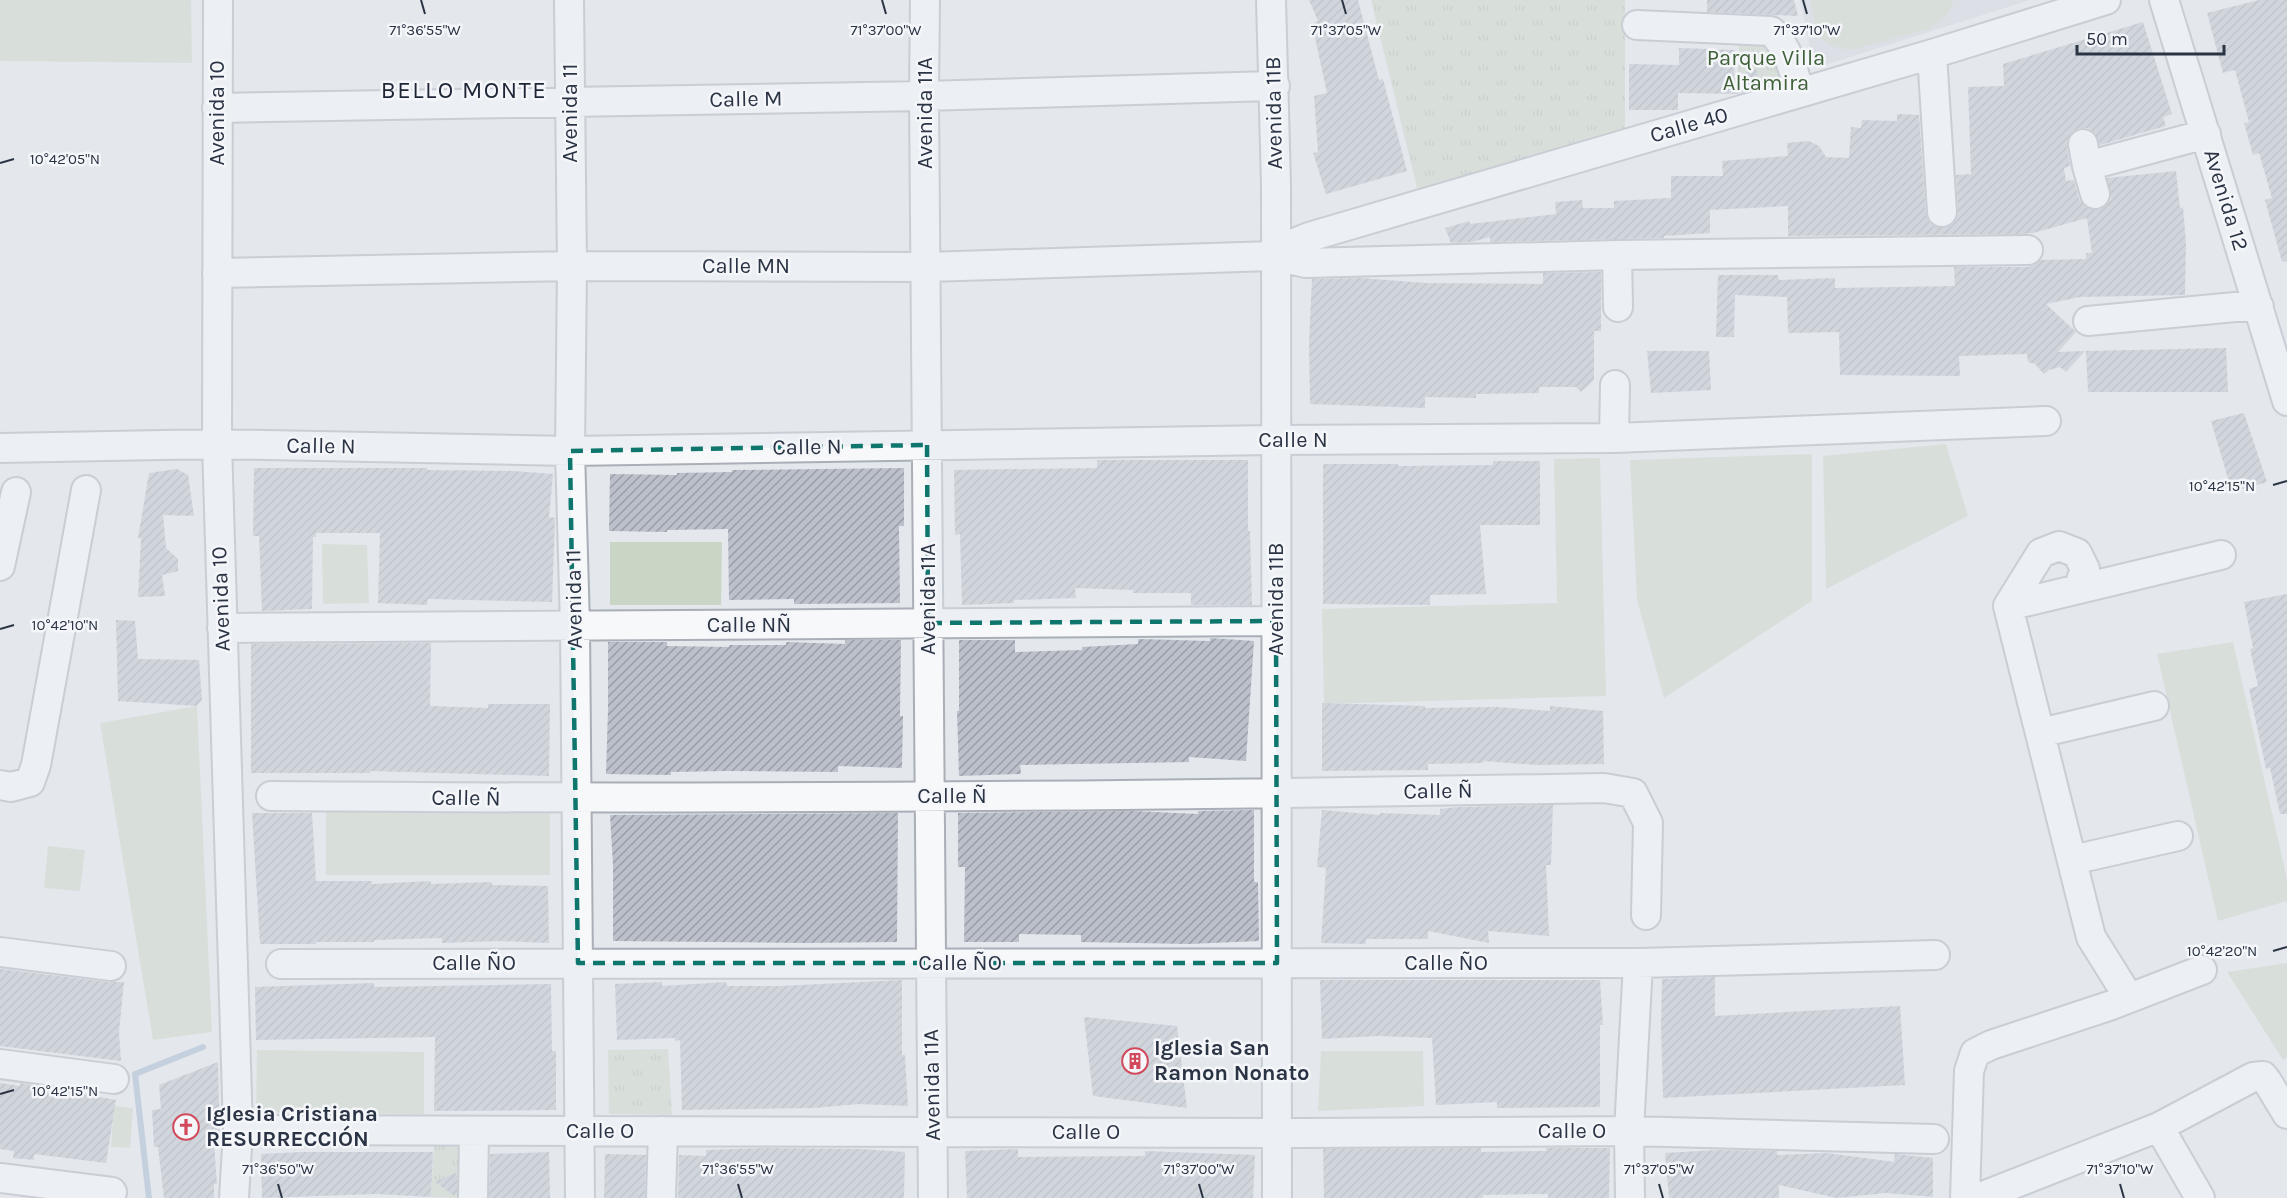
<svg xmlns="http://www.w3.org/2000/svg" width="2287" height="1198" font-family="Karla,sans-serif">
	<defs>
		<pattern id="park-tufts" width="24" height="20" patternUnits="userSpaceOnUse" patternTransform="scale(1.5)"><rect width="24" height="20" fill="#c9d6c5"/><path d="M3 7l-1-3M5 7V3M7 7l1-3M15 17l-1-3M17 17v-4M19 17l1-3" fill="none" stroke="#adb8ab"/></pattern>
		<pattern id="building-hatch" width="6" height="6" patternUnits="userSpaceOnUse" patternTransform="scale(1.5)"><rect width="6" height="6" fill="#bbc0ca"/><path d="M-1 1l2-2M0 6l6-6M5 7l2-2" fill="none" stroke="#989da6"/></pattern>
	</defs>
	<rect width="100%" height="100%" fill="#e4e7ec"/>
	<!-- built -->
	<path fill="#d2d6de" d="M1800 0H2030L1815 68Z"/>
	<!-- grass -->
	<path fill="#c9d6c5" d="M0 0H191L192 63 0 61Z
		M1810 0H1953V2L1947 15 1930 29 1850 50 1831 46 1822 39 1816 29Z
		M1946 444 1968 516 1826 589 1823 456Z
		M1812 454V601L1664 698 1637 600 1630 460Z
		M1600 458 1606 696 1324 704 1322 609 1557 603 1554 459Z
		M610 542H722L721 605H610Z
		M322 544 367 545 369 603 323 604Z
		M2233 642 2287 879V901L2218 921 2157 654Z
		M197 706 212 1032 153 1040 100 723Z
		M326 810H550V875H326Z
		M48 846 85 850 80 891 44 888Z
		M2287 963V1057L2283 1060 2227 972Z
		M257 1050 424 1052V1114L256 1113Z
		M1321 1051H1423L1424 1106 1318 1111Z
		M114 1106 133 1108 130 1148 111 1147Z"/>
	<!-- park -->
	<path fill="url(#park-tufts)" d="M1371 0H1625V134L1418 192Z
		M1739 39H1785L1801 89 1737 109Z
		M668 1049 672 1115 609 1114 608 1050Z
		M434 1145 469 1147V1198L431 1197Z"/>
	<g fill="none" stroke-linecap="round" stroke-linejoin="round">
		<!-- stream -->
		<path stroke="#9fb4cc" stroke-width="6" d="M149 1198 135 1074 203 1047"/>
	</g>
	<!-- building -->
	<path fill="url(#building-hatch)" d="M1309 0H1358L1379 80 1383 79 1407 171 1326 194 1313 153 1318 152 1314 96 1327 93 1312 24 1318 21Z
		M1707 0H1794L1798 16 1707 12Z
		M2259 0H2287V261L2282 262 2265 200 2272 198 2259 153 2253 155 2244 123 2249 122 2235 70 2223 73 2207 13Z
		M2143 22 2172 114 2163 117 2166 126 2100 145 2095 133 2088 128H2079L2073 131 2068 138 2067 147 2070 166 2064 168 2066 181 2074 180 2079 199 2084 206 2092 210H2099L2106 206 2111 199 2107 178 2176 171 2180 208 2183 207 2186 244 2185 295 2080 297 2046 304 2076 332 2058 352 2085 351 2066 372 2060 367 2049 370 2044 374 2035 364 2028 362 2027 354 1959 356 1960 376 1840 375 1839 332 1788 333 1787 297 1735 295 1734 337H1716L1718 275H1778L1779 280 1835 278V288L1955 286 1954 267H2028L2036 264 2040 260 2086 259V253H2092L2087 218 2033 233 2022 234 1788 236V206L1710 210V233L1664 236V238L1490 242V237L1472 242 1451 243 1445 228 1469 221 1470 224 1556 214 1555 202 1582 200 1583 208H1614V201L1671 198V176H1723L1722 161 1788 156 1787 143 1809 141 1819 146 1826 157 1849 158 1851 127 1861 128 1862 120 1897 121V114L1919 115 1926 214 1929 222 1934 226 1944 228 1952 225 1957 219 1958 211 1956 175 1971 174 1968 87 2004 86 2003 64Z
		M1679 48 1735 50 1734 78 1756 68 1760 85 1738 94 1678 93V110H1629V64L1679 65Z
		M1601 272V331H1594V380L1581 392 1576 387H1539V393L1476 394V398L1425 397V408L1310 404 1309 343 1312 279 1360 278 1426 283 1543 284V273Z
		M2226 348 2228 392H2088L2086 351Z
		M1647 351H1709L1711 390 1651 393Z
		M2244 413 2267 482 2232 492 2211 421Z
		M1097 460H1248V531H1250L1252 605H1191V593H1133V590L1075 588 1076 598 1014 600V603L962 605 960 534 955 535 954 470 1097 468Z
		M1493 461H1540V525H1480L1486 594 1430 595V605L1323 604V464H1398V466L1493 465Z
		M254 468H427V470L514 471 553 474 549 517 555 518 552 602 428 599 427 605 378 603 380 533H316V537H313L312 609 262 611 259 536H253Z
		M904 468V526H899L900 603 794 604V599L729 600 728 529 667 530V532L609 531 610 474 677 475V473L732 472V470Z
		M177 469 188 475 194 516 163 515 166 548 178 559V571L162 575 165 596 138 597 141 538H138L149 473Z
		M2287 594V814H2280L2270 768 2266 769 2249 689 2258 686 2250 649 2253 648 2244 602Z
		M116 620 135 621 138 659 199 660 202 700 197 706 118 701Z
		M1210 638 1254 641 1246 761 1189 757V762L1020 765 1021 774 959 776 957 711H959V640H1015V652L1082 650V647L1138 644V639L1210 641Z
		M845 640H901L900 716H903L902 768 838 766V772L725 771 671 772V775L606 774 608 710V642H667V646L729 647V645H786V642L845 644Z
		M431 643 430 706 488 708V704H550L549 776 370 771V773H251V644Z
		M1322 703 1425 706V708L1497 707 1550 711V706L1603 711 1604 764 1537 765 1483 761V763L1428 764V770L1322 771Z
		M1553 805 1551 865H1546L1549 936 1488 931 1489 943 1428 931V939H1366V944L1321 943 1326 868 1317 867 1322 810 1380 815V813L1440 815V809L1458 807Z
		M1254 810V882H1258L1259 941 1189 944 1081 942V935L1019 934V942H964L965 867H958V813L1134 811 1198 814V811Z
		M252 813H312L316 881H372V884L431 881V884L492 882V885L548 886 549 943 499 941 442 943V938L374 940V942H316V944H260Z
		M898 813 897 942 805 943 613 941V866L610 815Z
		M0 969 109 982H124L119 1032 121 1061 0 1046Z
		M1715 977V1016L1900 1006 1905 1085 1663 1098 1661 1027 1662 979Z
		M902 980V1055H905L908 1106 859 1104 814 1108 682 1110 680 1040 675 1041V1038L617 1040 615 984 662 982V986L726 982 727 986H780Z
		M1320 980H1600L1603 1025H1600V1107L1497 1108V1102L1436 1105 1432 1038 1378 1036 1322 1039Z
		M374 983V987L551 984 552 1051H556V1110L434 1111 435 1037 256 1040 255 987Z
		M1084 1017 1177 1026 1187 1108 1093 1096Z
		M218 1062 220 1143 214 1144 217 1184H214V1198H164L158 1147H154L152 1110 161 1109 159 1085Z
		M0 1083 20 1086V1083L116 1100 106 1163 34 1154V1160L13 1158 14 1151 0 1149Z
		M762 1148 862 1149 905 1152 904 1198H678L679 1155 706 1156V1150Z
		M1481 1148V1152L1546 1151V1148H1610L1609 1198H1548V1194L1483 1195V1198H1324L1323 1149Z
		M1018 1149V1157L1145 1156V1151L1255 1155 1253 1198H967L965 1151Z
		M1717 1150 1777 1151V1155L1827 1153 1894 1162 1895 1154 1933 1158V1197L1886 1193 1836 1198 1779 1185V1198H1669L1665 1153Z
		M302 1152H433L431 1197 377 1194 262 1198 261 1154Z
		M549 1152 550 1198H489L490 1154Z
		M605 1154 646 1155 645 1198H604Z
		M455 1173 457 1175V1193L453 1195 435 1182Z"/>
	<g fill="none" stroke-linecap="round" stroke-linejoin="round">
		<!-- minor casing -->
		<g stroke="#a9aeb7" stroke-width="32">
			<path id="minor" d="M218 0 217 444 238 1130 234 1198
				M569 0 572 266 570 451 575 626 580 1198
				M925 0 924 96 933 1198
				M1271 0 1276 184 1277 1198
				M2164 0 2287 401
				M1637 25 1771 31C1788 47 1794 70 1799 92
				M1932 54 1942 212
				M217 108 924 96 1275 86
				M2083 144 2087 166 2206 134
				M2087 166 2095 194
				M1617 255 1618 307
				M1275 256 1290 245 1309 237 1932 54 2106 0
				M217 273 572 266 927 267 1275 256 1306 263 1617 255 2028 250
				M2088 321 2235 307H2259
				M1614 438 1615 385
				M0 448 217 444 570 451 1276 440 1614 438 2046 421
				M0 566 16 492
				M2008 606 2041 553 2059 546 2077 553 2085 569 2078 589
				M222 628 1276 621
				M2040 733 2154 706
				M0 785 11 787 30 782 36 765 86 490
				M271 796C715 800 1160 796 1604 788L1633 793 1648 823 1646 915
				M2072 860 2178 836
				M0 952 111 966
				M281 964 1638 963 1935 955
				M2129 998 2091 937 2008 606 2221 555
				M0 1064 114 1079
				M2159 1127 2200 1198
				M238 1130 1305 1133 1629 1131 1934 1139
				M0 1178 112 1192
				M473 1198 474 1131
				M661 1198 663 1131
				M1630 1198 1629 1131 1638 963
				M1965 1198 1969 1071 1975 1053 1991 1045 2109 1006 2202 970
				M1978 1198 2159 1127 2253 1077 2263 1076 2267 1081 2287 1114"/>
		</g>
		<!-- minor -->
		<use href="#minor" stroke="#f7f8fa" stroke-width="28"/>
	</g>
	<!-- marked area -->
	<path d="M0 0H2287V1198H0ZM927 445 928 623 1276 621 1277 963H578L570 451Z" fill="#e4e7ec" fill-opacity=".55" fill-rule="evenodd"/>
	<path fill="none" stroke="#0f766e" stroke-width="4.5" stroke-dasharray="12 8" stroke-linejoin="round" d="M927 445 928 623 1276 621 1277 963H578L570 451Z"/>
	<!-- ticks -->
	<path fill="none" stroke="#2b3445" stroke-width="2" d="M421 0 425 14M882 0 886 14M1342 0 1346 14M1803 0 1807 14M0 163 14 159M2273 485 2287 481M0 629 14 625M2273 951 2287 947M0 1094 14 1090M278 1184 282 1198M738 1184 742 1198M1199 1184 1203 1198M1659 1184 1663 1198M2120 1184 2124 1198"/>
	<!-- icons -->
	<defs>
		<g id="building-ring" transform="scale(1.35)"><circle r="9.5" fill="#f4f6f9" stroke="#d1495b" stroke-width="1.5"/><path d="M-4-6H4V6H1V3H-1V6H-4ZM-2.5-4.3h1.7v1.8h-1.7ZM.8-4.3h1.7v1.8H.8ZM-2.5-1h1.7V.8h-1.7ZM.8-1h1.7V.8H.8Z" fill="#d1495b"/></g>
		<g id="church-ring" transform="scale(1.35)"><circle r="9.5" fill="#f4f6f9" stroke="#d1495b" stroke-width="1.5"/><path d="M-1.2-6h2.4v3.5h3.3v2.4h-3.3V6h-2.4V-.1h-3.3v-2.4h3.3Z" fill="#d1495b"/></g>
	</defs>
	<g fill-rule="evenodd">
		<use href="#building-ring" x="1135" y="1061"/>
		<use href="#church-ring" x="186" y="1127"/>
	</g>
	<g text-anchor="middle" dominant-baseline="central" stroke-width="5" stroke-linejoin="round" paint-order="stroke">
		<!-- park labels -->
		<g font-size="22" fill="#3f6138" stroke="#f4f6f9">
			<text x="1766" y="58">Parque Villa<tspan x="1766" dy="25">Altamira</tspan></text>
		</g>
		<!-- street labels -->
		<g font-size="22" fill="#2b3445" stroke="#f4f6f9">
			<text transform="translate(746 99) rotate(-1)">Calle M</text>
			<text transform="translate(217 113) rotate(-90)">Avenida 10</text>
			<text transform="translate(570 113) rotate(-90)">Avenida 11</text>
			<text transform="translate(925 113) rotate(-90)">Avenida 11A</text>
			<text transform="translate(1274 113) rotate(-91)">Avenida 11B</text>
			<text transform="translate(1689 125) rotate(-16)">Calle 40</text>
			<text transform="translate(2226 200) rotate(73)">Avenida 12</text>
			<text x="746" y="266">Calle MN</text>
			<text x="1293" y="440">Calle N</text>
			<text transform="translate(321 446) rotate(1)">Calle N</text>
			<text transform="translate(807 447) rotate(-1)">Calle N</text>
			<text transform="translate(221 599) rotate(-92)">Avenida 10</text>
			<text transform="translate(574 599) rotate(-91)">Avenida 11</text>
			<text transform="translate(928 599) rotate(-90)">Avenida 11A</text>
			<text transform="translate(1276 599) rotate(-90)">Avenida 11B</text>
			<text x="749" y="625">Calle NÑ</text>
			<text transform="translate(1438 791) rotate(-1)">Calle Ñ</text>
			<text x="952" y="796">Calle Ñ</text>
			<text transform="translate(466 798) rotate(1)">Calle Ñ</text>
			<text x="474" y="963">Calle ÑO</text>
			<text x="960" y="963">Calle ÑO</text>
			<text x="1446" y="963">Calle ÑO</text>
			<text transform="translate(932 1085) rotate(-91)">Avenida 11A</text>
			<text x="600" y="1131">Calle O</text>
			<text x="1572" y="1131">Calle O</text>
			<text x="1086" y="1132">Calle O</text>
		</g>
		<!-- poi labels -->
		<g font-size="22" font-weight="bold" fill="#2b3445" stroke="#f4f6f9" text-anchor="start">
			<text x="1154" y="1048">Iglesia San<tspan x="1154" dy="25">Ramon Nonato</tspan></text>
			<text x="206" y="1114">Iglesia Cristiana<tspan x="206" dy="25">RESURRECCIÓN</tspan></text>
		</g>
		<!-- neighbourhood labels -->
		<g font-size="24" letter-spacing="1.5" fill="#1d2536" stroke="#f4f6f9">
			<text x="464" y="90">BELLO MONTE</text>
		</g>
	</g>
	<g font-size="15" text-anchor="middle" fill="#2b3445" stroke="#f4f6f9" stroke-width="5" stroke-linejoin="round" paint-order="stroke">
		<text x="425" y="35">71°36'55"W</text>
		<text x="886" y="35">71°37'00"W</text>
		<text x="1346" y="35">71°37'05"W</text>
		<text x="1807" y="35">71°37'10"W</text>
		<text x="65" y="164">10°42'05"N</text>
		<text x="2222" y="491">10°42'15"N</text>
		<text x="65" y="630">10°42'10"N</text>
		<text x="2222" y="956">10°42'20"N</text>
		<text x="65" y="1096">10°42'15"N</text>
		<text x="278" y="1174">71°36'50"W</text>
		<text x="738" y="1174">71°36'55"W</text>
		<text x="1199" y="1174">71°37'00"W</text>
		<text x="1659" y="1174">71°37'05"W</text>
		<text x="2120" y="1174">71°37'10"W</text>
	</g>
	<!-- scale -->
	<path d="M2077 45v9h147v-9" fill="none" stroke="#2b3445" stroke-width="3"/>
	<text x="2086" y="45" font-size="18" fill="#2b3445" stroke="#f4f6f9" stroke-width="4.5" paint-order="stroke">50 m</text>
</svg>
